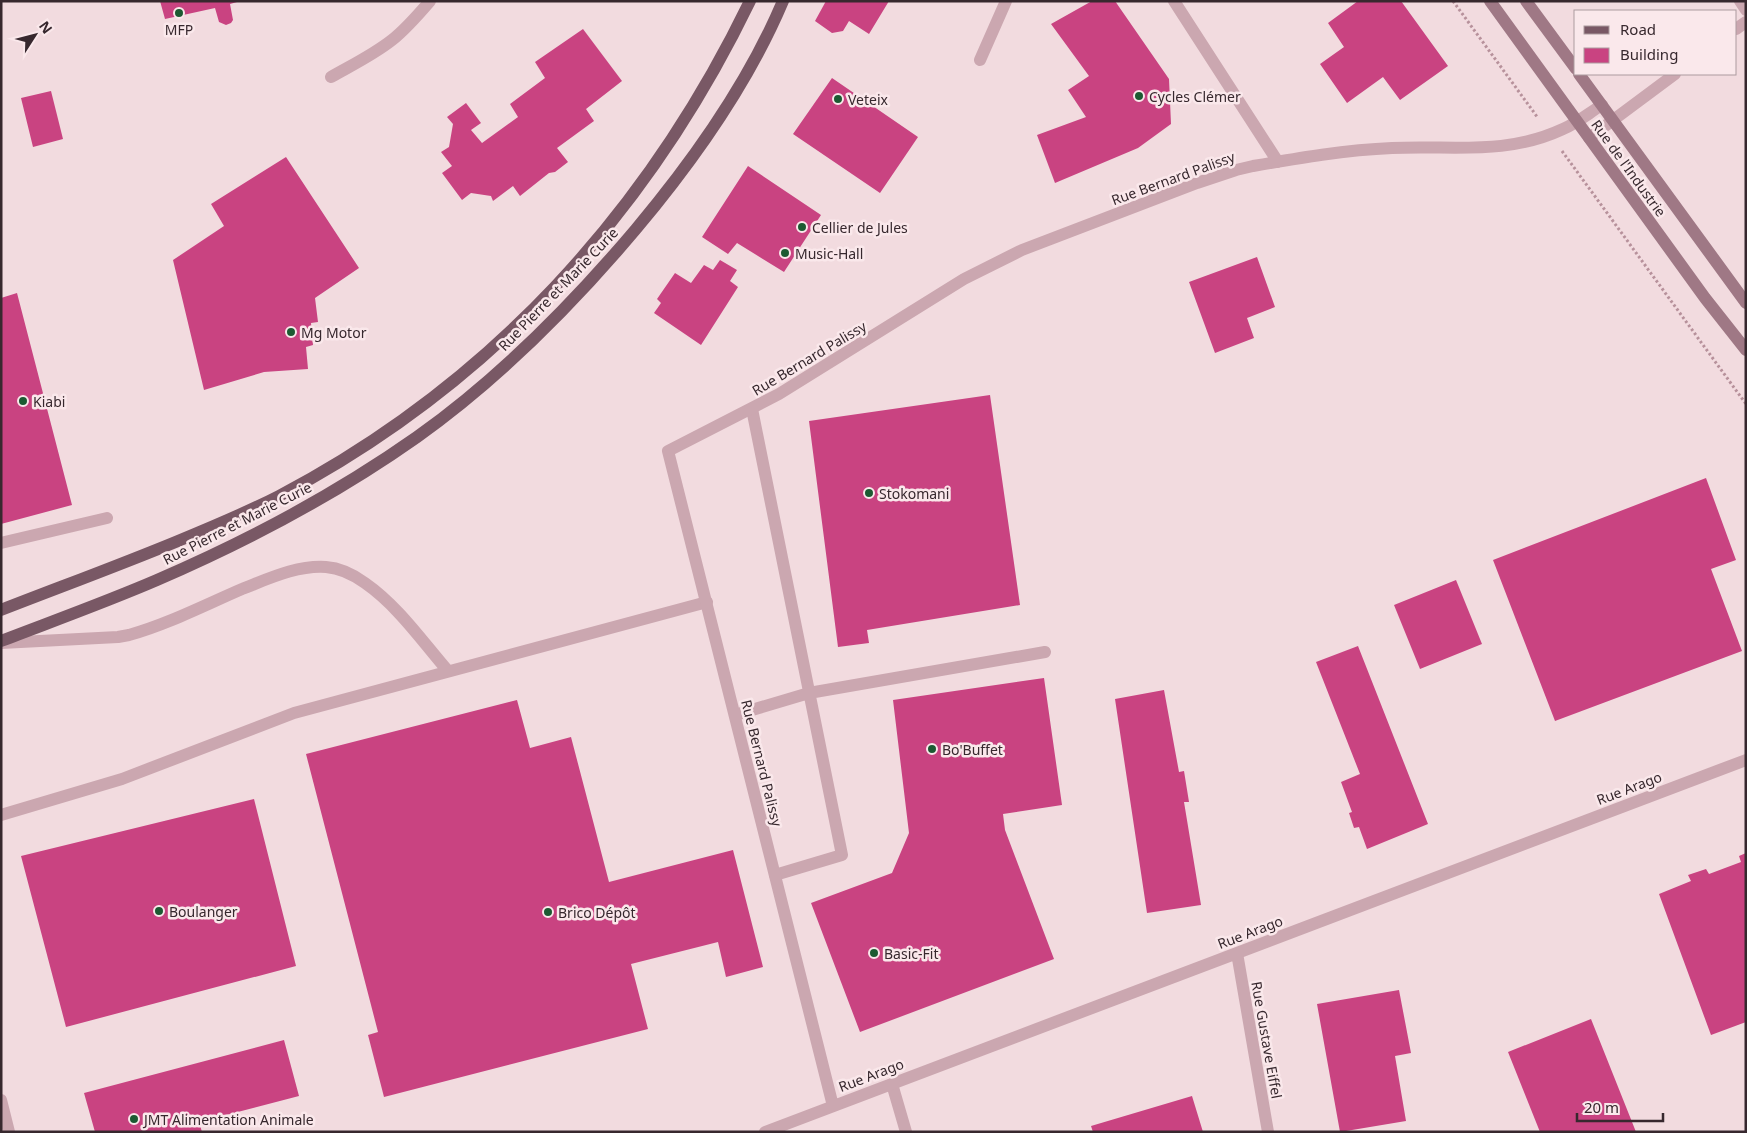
<svg xmlns="http://www.w3.org/2000/svg" width="1747" height="1133" font-family="'Noto Sans',sans-serif">
	<rect width="100%" height="100%" fill="#f2dbdf"/>
	<!-- building -->
	<path fill="#c94381" d="M160 1H237V2L230 4 233 20 231 23 226 25 219 22 215 8 165 19Z
		M826 1H889L869 34 849 21 843 31 832 33 815 21Z
		M1092 1H1115L1169 79 1171 124 1138 148 1055 183 1037 135 1086 117 1068 90 1089 76 1051 24Z
		M1358 1H1401L1448 66 1400 100 1383 77 1347 103 1320 64 1344 47 1328 23Z
		M583 29 622 81 586 109 594 121 557 148 568 162 555 172 549 173 520 196 513 186 493 201 491 196 471 193 462 200 442 173 452 166 441 152 449 147 453 124 447 117 466 103 481 123 471 130 482 143 518 117 510 104 545 78 535 62Z
		M832 78 918 137 880 193 793 134Z
		M51 91 63 139 33 147 21 98Z
		M286 157 359 268 315 298 318 322 311 323 313 345 306 347 308 369 264 372 204 390 173 260 224 226 211 204Z
		M748 166 821 215 784 272 737 243 728 254 702 237Z
		M1257 257 1275 307 1247 318 1254 338 1215 353 1189 282Z
		M720 260 737 270 730 281 738 287 701 345 654 313 661 303 657 299 675 273 691 283 704 265 713 270Z
		M17 293 72 505 1 524V298Z
		M990 395 1020 605 867 630 869 643 838 647 809 421Z
		M1706 478 1736 560 1711 569 1742 651 1555 721 1493 560Z
		M1456 580 1482 644 1420 669 1394 605Z
		M1358 646 1428 824 1367 849 1359 827 1354 828 1349 813 1352 812 1341 782 1360 774 1316 662Z
		M1044 678 1062 805 1003 814 1005 830 1054 959 860 1032 811 903 892 873 909 833 893 700Z
		M1164 690 1179 772 1184 771 1189 802H1184L1201 905 1147 913 1115 699Z
		M517 700 530 748 571 737 609 882 733 850 763 967 726 977 718 942 631 964 648 1029 384 1097 368 1035 378 1032 306 754Z
		M254 799 296 966 66 1027 21 856Z
		M1746 853V1022L1711 1035 1659 894 1691 881 1688 875 1706 869 1709 874 1741 862 1739 856Z
		M1399 990 1411 1053 1395 1056 1406 1121 1340 1132 1317 1004Z
		M1591 1019 1636 1132H1540L1508 1052Z
		M284 1040 299 1096 199 1122 202 1132H95L84 1093Z
		M1192 1096 1203 1132H1093L1091 1126Z"/>
	<g fill="none" stroke-linecap="round" stroke-linejoin="round">
		<!-- path -->
		<path stroke="#b7919b" stroke-width="3" stroke-dasharray="2.5 2.5" stroke-linecap="butt" d="M1453 1 1538 118
			M1562 151 1746 404"/>
		<!-- lane -->
		<path stroke="#cba7b0" stroke-width="12" d="M1740 1 1746 10
			M752 409 842 855 775 875
			M1 543 107 518
			M1 643 118 637 129 635C168 624 205 605 242 589 268 579 297 565 326 567 340 568 354 575 365 583 398 606 422 641 448 671
			M735 715 809 693 1045 652
			M1 815 122 779 294 713 707 602
			M892 1084 906 1132"/>
		<!-- street -->
		<path stroke="#cba7b0" stroke-width="12" d="M1174 1 1278 162
			M1736 29 1746 22
			M980 60 1006 1
			M331 77C352 65 373 55 392 40 406 29 418 15 430 1
			M1589 138 1675 74
			M1237 953 1268 1132
			M1 1100 9 1132
			M833 1106 668 451 779 394 964 279 1022 250 1197 183 1236 170 1253 166C1299 158 1345 150 1392 148 1453 145 1505 156 1563 129 1577 123 1589 113 1602 105
			M765 1132 1746 760"/>
		<!-- secondary -->
		<path stroke="#9f7885" stroke-width="12" d="M1490 1 1705 298 1746 350
			M1526 1 1576 69
			M1579 74 1746 303"/>
		<!-- primary -->
		<path stroke="#795865" stroke-width="12" d="M1 610C60 587 120 565 178 541 212 527 246 513 279 496 490 385 647 214 750 1
			M1 641C53 621 106 602 157 580 245 542 339 492 417 437 500 378 571 306 636 229 694 160 748 84 783 1"/>
	</g>
	<!-- markers -->
	<g fill="#1c5a32" stroke="#fae8eb" stroke-width="2">
		<circle cx="179" cy="13" r="5"/>
		<circle cx="1139" cy="96" r="5"/>
		<circle cx="838" cy="99" r="5"/>
		<circle cx="802" cy="227" r="5"/>
		<circle cx="785" cy="253" r="5"/>
		<circle cx="291" cy="332" r="5"/>
		<circle cx="23" cy="401" r="5"/>
		<circle cx="869" cy="493" r="5"/>
		<circle cx="932" cy="749" r="5"/>
		<circle cx="159" cy="911" r="5"/>
		<circle cx="548" cy="912" r="5"/>
		<circle cx="874" cy="953" r="5"/>
		<circle cx="134" cy="1119" r="5"/>
	</g>
	<g text-anchor="middle" dominant-baseline="central" stroke-width="5" stroke-linejoin="round" paint-order="stroke">
		<!-- poi labels -->
		<g font-size="14" fill="#37282e" stroke="#fae8eb" text-anchor="start">
			<text x="179" y="29" text-anchor="middle">MFP</text>
			<text x="1149" y="96">Cycles Clémer</text>
			<text x="848" y="99">Veteix</text>
			<text x="812" y="227">Cellier de Jules</text>
			<text x="795" y="253">Music-Hall</text>
			<text x="301" y="332">Mg Motor</text>
			<text x="33" y="401">Kiabi</text>
			<text x="879" y="493">Stokomani</text>
			<text x="942" y="749">Bo'Buffet</text>
			<text x="169" y="911">Boulanger</text>
			<text x="558" y="912">Brico Dépôt</text>
			<text x="884" y="953">Basic-Fit</text>
			<text x="144" y="1119">JMT Alimentation Animale</text>
		</g>
		<!-- street labels -->
		<g font-size="14" fill="#37282e" stroke="#fae8eb">
			<text transform="translate(1629 168) rotate(54)">Rue de l'Industrie</text>
			<text transform="translate(1173 178) rotate(-20)">Rue Bernard Palissy</text>
			<text transform="translate(558 289) rotate(-46)">Rue Pierre et Marie Curie</text>
			<text transform="translate(809 358) rotate(-31)">Rue Bernard Palissy</text>
			<text transform="translate(237 523) rotate(-27)">Rue Pierre et Marie Curie</text>
			<text transform="translate(762 763) rotate(76)">Rue Bernard Palissy</text>
			<text transform="translate(1629 788) rotate(-21)">Rue Arago</text>
			<text transform="translate(1250 932) rotate(-21)">Rue Arago</text>
			<text transform="translate(1267 1040) rotate(80)">Rue Gustave Eiffel</text>
			<text transform="translate(871 1075) rotate(-21)">Rue Arago</text>
		</g>
	</g>
	<!-- border -->
	<rect width="1747" height="1133" fill="none" stroke="#37282e" stroke-width="5"/>
	<!-- legend -->
	<rect x="1574" y="10" width="162" height="65" fill="#fae8eb" stroke="#ac9b9f"/>
	<rect x="1584" y="26" width="25" height="8" fill="#795865" stroke="#ac9b9f"/>
	<text x="1620" y="35" font-size="15" fill="#37282e">Road</text>
	<rect x="1584" y="48" width="25" height="15" fill="#c94381" stroke="#ac9b9f"/>
	<text x="1620" y="60" font-size="15" fill="#37282e">Building</text>
	<!-- north arrow -->
	<g transform="translate(35 35) rotate(54)" stroke="#fae8eb" stroke-width="4" paint-order="stroke">
	<path d="M0-4L9 19L0 12L-9 19Z" fill="#37282e"/>
	<text y="-8" font-size="14" font-weight="bold" text-anchor="middle" fill="#37282e">N</text>
	</g>
	<!-- scale -->
	<path d="M1577 1113v8h86v-8" fill="none" stroke="#37282e" stroke-width="2.5"/>
	<text x="1584" y="1113" font-size="15" fill="#37282e" stroke="#fae8eb" stroke-width="4" paint-order="stroke">20 m</text>
</svg>
